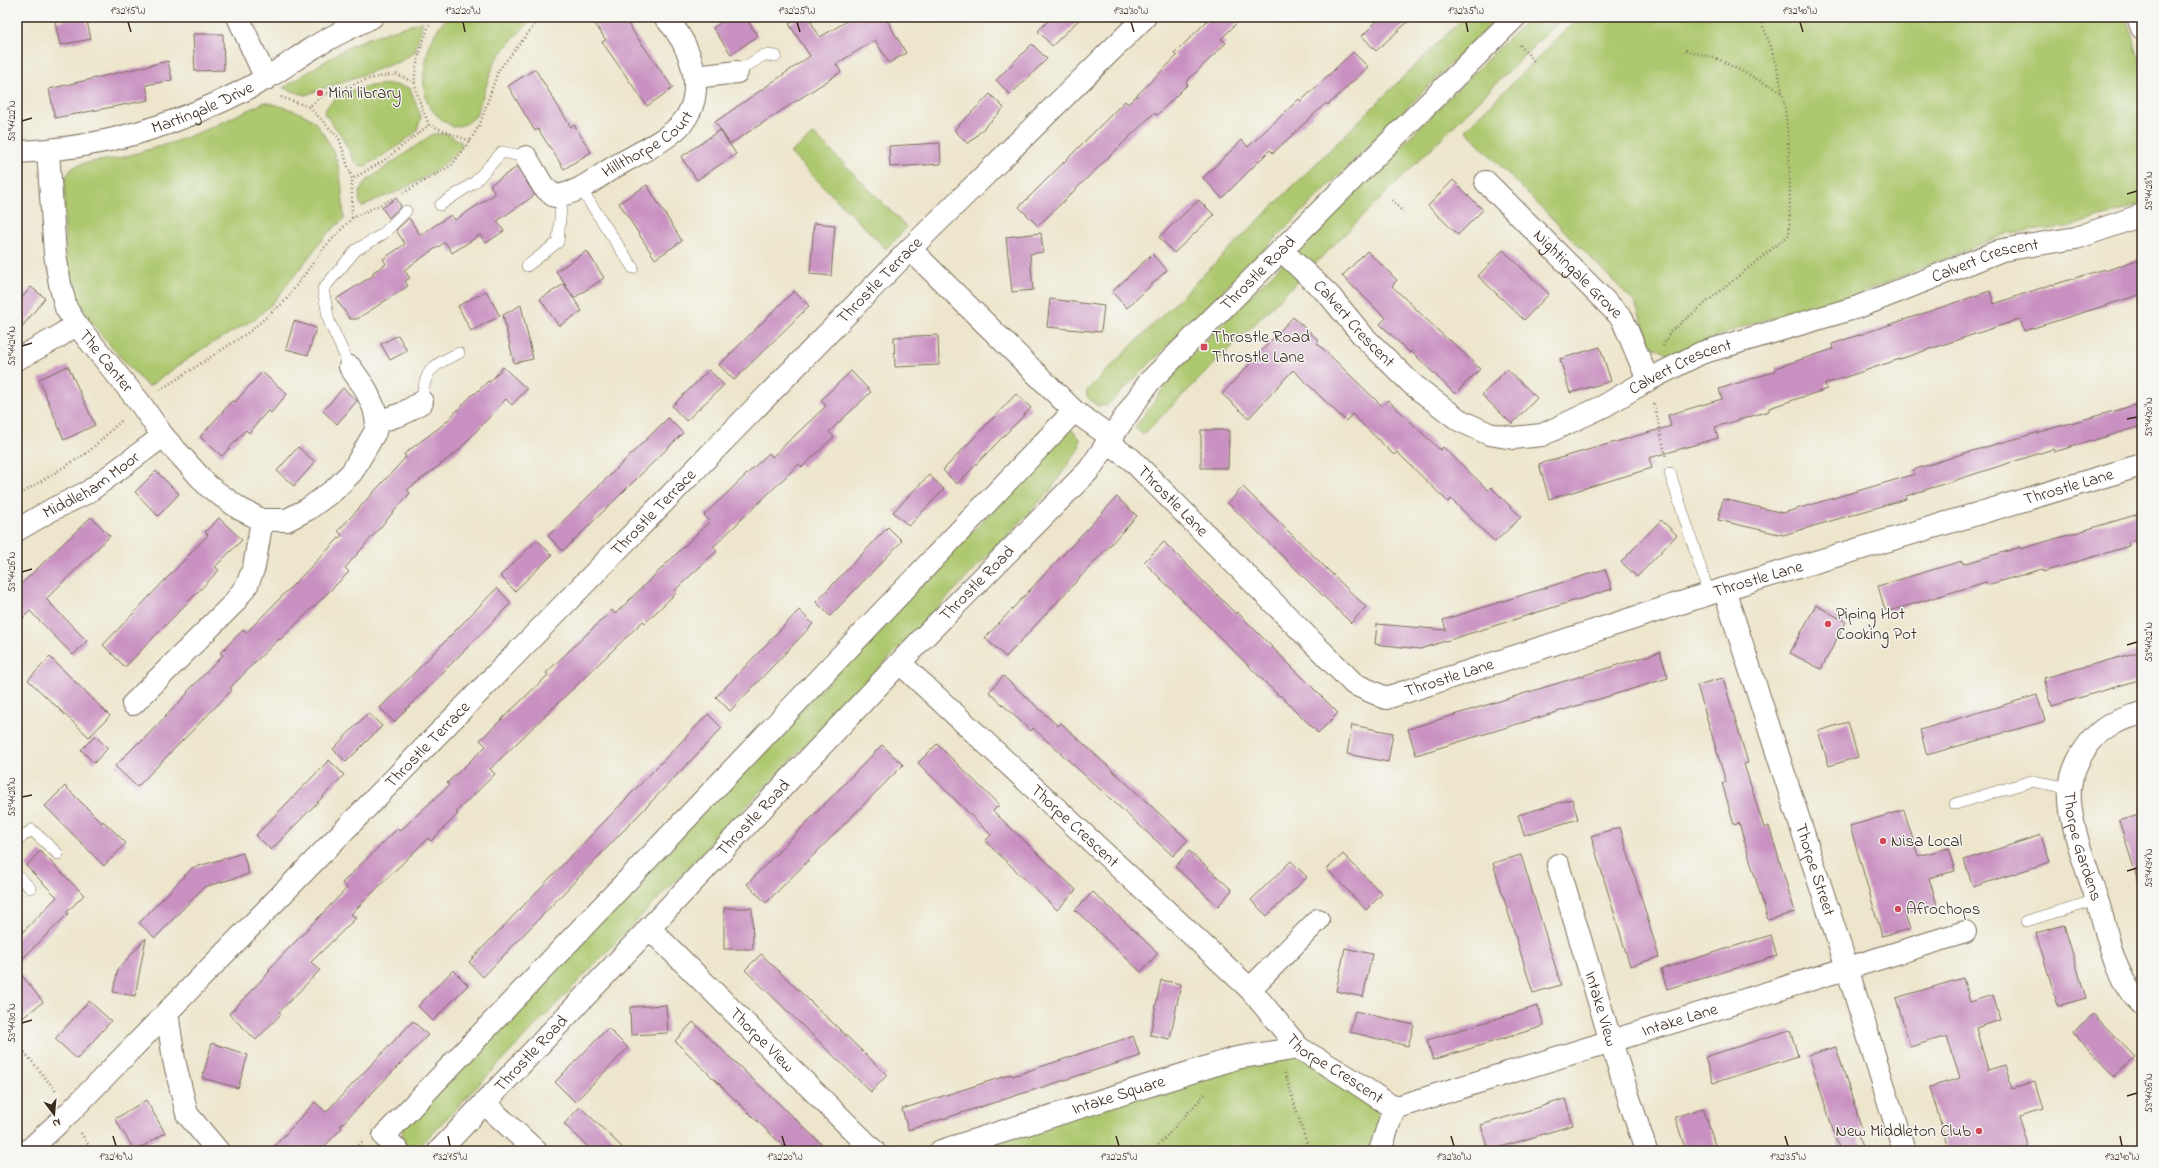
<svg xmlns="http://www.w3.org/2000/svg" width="2159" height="1168" font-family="'Indie Flower',sans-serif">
	<rect width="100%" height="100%" fill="#f6f6f2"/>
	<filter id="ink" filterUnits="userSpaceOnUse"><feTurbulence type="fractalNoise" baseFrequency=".025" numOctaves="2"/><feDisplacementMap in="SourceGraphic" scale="8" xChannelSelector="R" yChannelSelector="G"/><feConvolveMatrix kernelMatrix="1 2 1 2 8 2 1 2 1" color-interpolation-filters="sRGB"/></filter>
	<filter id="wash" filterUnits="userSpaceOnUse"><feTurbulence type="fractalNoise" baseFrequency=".012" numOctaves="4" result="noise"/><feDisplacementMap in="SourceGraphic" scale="16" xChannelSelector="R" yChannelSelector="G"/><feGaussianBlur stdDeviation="0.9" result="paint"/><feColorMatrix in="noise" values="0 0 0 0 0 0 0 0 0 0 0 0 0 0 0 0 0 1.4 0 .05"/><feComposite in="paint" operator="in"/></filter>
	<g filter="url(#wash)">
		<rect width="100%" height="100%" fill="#ede6cc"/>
		<!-- green -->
		<path fill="#adc86e" stroke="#747946" d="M448 17H534L509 43 494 63 476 116 466 124 453 127C442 120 430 112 426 98 419 74 429 32 448 17Z
			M1464 17H1498L1112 401 1107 405 1098 406C1092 402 1085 398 1087 390Z
			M1530 17H1563L1143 435 1135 427 1182 364Z
			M1579 17H2126L2142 68V204L2069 227 2008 233 1861 293 1748 325 1669 355 1651 345 1635 303 1465 130Z
			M423 21 415 52 401 61 305 95 283 88 343 50 368 38Z
			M390 84 410 88 421 118 416 132 395 148 366 166 358 165 354 161 341 135 324 113C334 89 366 86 390 84Z
			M265 102C281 106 297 110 311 119 315 121 318 127 321 131 343 160 341 183 344 219L327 234 272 304 255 319 202 349 148 387C120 356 74 312 68 270 63 240 65 208 65 178L72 168 84 163 120 158 174 142 210 128Z
			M433 134H447L461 142 462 147C445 166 420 182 396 192 384 197 373 200 362 207 356 197 360 190 366 181Z
			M814 134 907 227 886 249 790 153Z
			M1071 429 1080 439 1079 448 1049 492 415 1151H411L402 1143 403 1125Z
			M1299 1048 1394 1108 1380 1151H941Z"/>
		<g id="blocks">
			<!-- building -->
			<path fill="#c991c1" d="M79 17H86L91 39 60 45 55 22Z
				M590 17H623L673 88 647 106 602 42 606 40Z
				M729 17H745L758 36 731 54 713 28Z
				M800 17H808L820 37 854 17H885L906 53 889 63 875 40 836 64 841 72 730 144 715 122 810 56 789 24Z
				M1052 17H1082L1052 46 1038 31Z
				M1211 17H1243L1221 39 1226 43 1186 82 1188 84 1157 115 1154 113 1038 226 1019 207 1125 101 1128 104 1177 56 1174 54Z
				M1381 17H1413L1376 51 1362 36Z
				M193 34H223L224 70 195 71Z
				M1032 44 1047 59 1010 95 996 80Z
				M1353 52 1368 67 1328 105 1326 103 1273 153 1270 150 1222 198 1203 178 1242 140 1248 147 1299 99 1301 101Z
				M168 61 172 80 146 85 149 100 55 118 49 89Z
				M535 69 571 127 574 125 591 152 564 169 538 129 535 131 508 86Z
				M990 94 1004 108 968 144 954 130Z
				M720 130 736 154 697 180 681 157Z
				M940 143 941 164 890 167 889 146Z
				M517 167 535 195 497 221 504 231 486 243 480 235 452 253 445 242 404 270 410 278 405 281 408 286 357 319H350L336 299 374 275 372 273 386 264 383 259 405 244 396 230 409 218 420 235 451 215 455 220 495 194 490 185Z
				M1453 180 1483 210 1458 235 1428 206Z
				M647 185 682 241 655 259 619 203Z
				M396 198 401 206 389 218 382 208Z
				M1199 200 1214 215 1174 253 1159 237Z
				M814 223 835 225 831 276 810 274Z
				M1041 233 1043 252 1030 254 1033 290 1012 292 1006 237Z
				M1503 250 1549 294 1524 320 1478 276Z
				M587 251 604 278 574 298 556 271Z
				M1367 251 1397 280 1392 286 1449 341 1450 340 1480 369 1455 394 1411 351 1410 353 1380 324 1386 318 1342 276Z
				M1152 254 1167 270 1127 308 1112 292Z
				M2142 258V294L2024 331 2020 319 1825 384 1827 389 1769 408V411L1715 427 1718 438 1649 458 1652 468 1549 499 1539 464 1671 426 1668 415 1722 399 1719 389 1776 371 1775 368 1833 349 1832 344 1990 291 1994 304 2053 284V285L2104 269 2105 271Z
				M564 284 582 311 559 326 540 299Z
				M31 287 45 298 17 333V304Z
				M486 291 500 316 471 331 458 306Z
				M794 291 809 306 734 380 719 365Z
				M1050 299 1104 306 1101 332 1047 327Z
				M521 305 533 359 514 363 503 315Z
				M1293 317 1319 341 1317 343 1382 406 1388 400 1440 450 1443 447 1488 490 1491 487 1521 517 1495 542 1451 499 1448 502 1397 452 1394 455 1352 414 1346 421 1293 370 1249 418 1222 394Z
				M294 321 316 328 308 355 286 349Z
				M398 335 407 351 390 360 381 344Z
				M938 335 939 365 895 367 894 337Z
				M1600 347 1611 381 1570 393 1560 359Z
				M68 366 95 425 64 440 39 379Z
				M503 367 527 389 512 405 506 399 458 451 407 490 410 493 345 568 349 572 280 640 279 639 254 663 230 688 232 690 137 787 115 766 139 742 140 743 188 693 187 692 223 655 220 653 243 630 246 633 342 535 338 531 406 457 404 454 444 424 474 393 475 394 488 381 490 382Z
				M1507 369 1537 398 1512 424 1482 395Z
				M709 370 724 385 686 421 672 406Z
				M851 371 871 392 829 432 834 437 802 467 799 464 713 547 717 551 675 590 677 592 645 623 643 621 490 769 495 774 456 812 458 814 431 841 428 838 351 914 356 918 311 962 320 970 279 1012 281 1014 256 1040 229 1014 270 971 268 970 347 888 342 883 397 829 400 831 449 785 447 783 486 746 480 740 548 675 546 673 612 610 615 614 710 521 704 515 769 453 772 457 826 406 821 400Z
				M262 372 287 394 271 413 268 410 249 433 246 430 222 456 200 437 233 400 235 402Z
				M343 388 357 401 337 424 323 411Z
				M1016 394 1031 408 957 484 943 470Z
				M2142 403V426L2054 452 2053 449 1906 496V499L1783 535 1718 520 1723 499 1783 513 1915 474 1913 470 1965 453Z
				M668 418 683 433 563 551 548 536Z
				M1201 430H1229L1228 468H1201Z
				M298 447 315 462 294 486 277 471Z
				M156 471 179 494 158 516 135 492Z
				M929 475 944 489 909 526 893 512Z
				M1243 487 1366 607 1351 623 1228 503Z
				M1117 497 1137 516 1006 657 985 638Z
				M2142 513V538L2128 542 2129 546 2043 572 2042 569 1987 585 1986 582 1893 610H1885L1878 586 1962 561 1963 564 2021 547V549Z
				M91 517 110 536 46 599 87 641 73 655 30 611 17 624V588Z
				M219 518 242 540 215 567 219 570 125 667 103 645 208 535 205 532Z
				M1661 520 1677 535 1637 577 1621 562Z
				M888 527 902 541 830 616 816 602Z
				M537 540 552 555 515 591 500 576Z
				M1164 542 1236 614 1237 612 1338 713 1318 733 1280 695 1279 696 1144 562Z
				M1605 569 1612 589 1420 649 1375 644 1377 624 1446 630 1443 620Z
				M497 588 511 603 394 722 380 708Z
				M1816 605 1846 622 1821 669 1790 653Z
				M799 610 813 624 730 711 716 697Z
				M2142 651V679L2052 706 2044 678Z
				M1660 652 1668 678 1416 755 1408 729Z
				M50 657 110 716 89 737 28 680Z
				M1003 676 1058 726 1061 723 1188 840 1173 856 1033 728 1031 731 989 692Z
				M1723 678 1748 763 1744 764 1764 828 1769 826 1795 912 1768 920 1739 823 1734 825 1722 783 1726 782 1697 685Z
				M2037 695 2045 721 1927 755 1920 730Z
				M368 713 382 726 346 762 333 749Z
				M708 714 722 728 483 977 469 962Z
				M1848 722 1858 757 1829 766 1818 731Z
				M1352 725 1393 733 1388 762 1347 754Z
				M95 736 108 748 94 763 81 750Z
				M937 744 999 805 993 811 1076 890 1057 910 985 841 991 835 918 763Z
				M882 745 903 765 766 903 747 884Z
				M329 760 344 775 271 850 256 835Z
				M65 786 102 823 103 821 126 843 104 866 45 806Z
				M1572 799 1578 819 1524 835 1518 815Z
				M1904 810 1918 856 1948 848 1955 871 1929 878 1937 905 1905 914 1910 929 1882 936 1850 826Z
				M2142 814V880L2138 881 2119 821Z
				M1620 827 1659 957 1630 966 1591 836Z
				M2041 835 2050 862 1973 887 1964 860Z
				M40 851 84 895 67 912 68 914 17 964V938L57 897 26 866Z
				M1189 851 1232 890 1218 906 1175 867Z
				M243 853 249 874 204 887 155 938 139 923 192 868Z
				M1343 854 1382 894 1366 910 1327 869Z
				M1521 855 1561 985 1533 993 1493 863Z
				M1291 861 1307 877 1267 916 1251 900Z
				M1093 892 1158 953 1141 972 1075 910Z
				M724 908H752L753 949H724Z
				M2064 925 2086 998 2058 1006 2036 933Z
				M1771 935 1777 956 1667 989 1661 969Z
				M146 938 135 996 113 992 118 969Z
				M1345 948 1372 954 1363 997 1336 991Z
				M761 954 887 1075 871 1092 745 970Z
				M17 969 43 1002 17 1022Z
				M453 970 468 985 433 1021 418 1006Z
				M1963 978 1970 1002 1993 995 2000 1020 1976 1028 1988 1070 2005 1065 2012 1089 2035 1082 2043 1109 2019 1116 2030 1151H1949L1930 1087 1960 1078 1947 1036 1910 1047 1896 998Z
				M1161 980 1181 984 1170 1039 1150 1035Z
				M89 1001 111 1021 77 1059 55 1039Z
				M666 1005 668 1033 631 1035 630 1007Z
				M1538 1006 1544 1026 1433 1060 1427 1040Z
				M1355 1011 1414 1025 1408 1046 1350 1032Z
				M2093 1014 2135 1057 2115 1076 2074 1034Z
				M413 1021 428 1035 340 1126 342 1128 320 1151H270L315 1102 326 1112Z
				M693 1022 760 1086 829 1151H788L675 1041Z
				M608 1028 628 1048 575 1102 555 1082Z
				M1790 1030 1798 1056 1713 1083 1705 1057Z
				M1133 1036 1140 1056 908 1130 902 1109 1012 1074 1013 1076Z
				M212 1043 248 1055 238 1088 202 1078Z
				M1836 1047 1863 1133 1858 1135 1863 1151H1840L1809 1055Z
				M1565 1099 1573 1125 1488 1151 1481 1125Z
				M146 1100 165 1133 135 1151 115 1119Z
				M580 1107 597 1123 626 1151H593L564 1124Z
				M1703 1108 1717 1151H1686L1675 1117Z"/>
		</g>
	</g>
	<g filter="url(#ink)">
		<use href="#blocks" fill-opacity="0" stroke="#796c5b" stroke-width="1"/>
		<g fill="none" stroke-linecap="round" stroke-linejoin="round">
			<!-- service casing -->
			<g stroke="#796c5b" stroke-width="12">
				<path id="service" d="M737 72 764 55 776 56
					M581 189 633 268
					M440 205 475 182 502 152 526 157
					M527 266 558 242 562 195
					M350 367 329 321 323 289 356 250 383 234 406 211
					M422 402C424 370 431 366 459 353
					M1670 473 1709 594
					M1955 804 2032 781 2070 788
					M17 840 32 830 58 854
					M17 875 30 888
					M2026 921 2097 900"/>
			</g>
			<!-- minor casing -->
			<g stroke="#796c5b" stroke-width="24">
				<g id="minor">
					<path d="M238 17 266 79"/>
					<path d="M2138 17 2142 28"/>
					<path d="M696 77 737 72"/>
					<path id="s1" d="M48 151 55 254 60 284 66 308 76 324 140 403 163 436 208 486 240 509 262 520H287L308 509 334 490 352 472 375 432 377 422 374 408 365 388 350 367"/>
					<path id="s2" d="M17 152C105 149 188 122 265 79 281 70 295 59 311 49 330 37 351 27 372 17"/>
					<path id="s3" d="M526 157 543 186 554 196C579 194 595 178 616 166 635 155 670 139 683 122 708 90 690 44 665 17"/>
					<path id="s4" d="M1486 182 1622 318 1648 380"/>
					<path id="s5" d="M910 249 1074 411 1104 432 1119 451 1131 459 1354 684 1386 698 1724 589 2142 465"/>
					<path id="s6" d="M1281 250 1329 295 1364 337 1412 384 1459 420 1489 434 1513 438 1542 435 1604 406 1648 380 1701 353 1858 307 2002 250 2076 238 2142 215"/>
					<path d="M17 359 58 337 76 324"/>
					<path d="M377 422 402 414 422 402"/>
					<path id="s7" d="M17 530 53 509 88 492 163 436"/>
					<path id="s8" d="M1724 589 1847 968 1904 1151"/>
					<path id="s9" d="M900 663 1250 989 1299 1048 1346 1076 1394 1108 1380 1151"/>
					<path d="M133 704 233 604 247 585 254 567 262 520"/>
					<path id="s10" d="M2142 713C2134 716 2124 718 2116 722 2092 732 2072 763 2070 789 2067 820 2089 875 2099 906 2109 939 2115 981 2142 1004"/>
					<path id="s11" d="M1558 865 1611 1042 1646 1151"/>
					<path id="s12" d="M649 928 874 1151"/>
					<path d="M1250 989 1318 920"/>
					<path d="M167 1012 174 1060 187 1114 218 1151"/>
					<path d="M484 1103 536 1151"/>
					<path id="s13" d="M1394 1108 1965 932"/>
					<path id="s14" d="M28 1151 69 1113 910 249 1145 17"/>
					<path d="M398 1151 384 1136 1074 411"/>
					<path id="s15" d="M439 1151 922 639 1089 470 1149 382 1515 17"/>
					<path id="s16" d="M941 1151 1236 1058 1299 1048"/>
				</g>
			</g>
			<!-- path -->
			<path stroke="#796c5b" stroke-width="2.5" stroke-dasharray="1 3" stroke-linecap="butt" d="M432 17C426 35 413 66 415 84 417 98 424 112 429 125L470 141
				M2070 17 2086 21 2115 18
				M1520 45 1534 61
				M1686 50 1718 59 1784 93
				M415 83 396 74 368 79 325 94 309 107 339 138 352 179 383 161 429 125
				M281 97 309 107
				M403 193 451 166 470 141 480 124 498 71 541 17
				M1392 200 1403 212
				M352 218V179
				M1663 346 1670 332 1789 235C1791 161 1791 86 1759 17
				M160 390 249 332 285 301 324 248 352 218 392 199
				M1654 404 1666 457
				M17 496 87 453 123 419
				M17 1043 57 1092
				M1285 1073 1309 1151
				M81 1133 92 1151
				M353 1151 362 1142
				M1153 1151 1206 1093"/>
			<!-- service -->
			<use href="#service" stroke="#fff" stroke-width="11"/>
			<!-- minor -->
			<use href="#minor" stroke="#fff" stroke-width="22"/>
		</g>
	</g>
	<!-- ticks -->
	<path fill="none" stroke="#3b2a1e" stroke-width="1.5" d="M128 22 131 32M463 22 465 32M797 22 800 32M1131 22 1134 32M1466 22 1468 32M1800 22 1803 32M22 121 32 118M2127 194 2137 191M22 346 32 343M2127 419 2137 417M22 572 32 569M2127 645 2137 642M22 797 32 795M2127 871 2137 868M22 1023 32 1020M2127 1096 2137 1093M113 1136 116 1146M448 1136 450 1146M782 1136 785 1146M1116 1136 1119 1146M1451 1136 1454 1146M1785 1136 1788 1146M2120 1136 2122 1146"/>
	<!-- markers -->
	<g fill="#d1495b" stroke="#f6f6f2" stroke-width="1.5">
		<circle cx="320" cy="93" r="4"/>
		<rect x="1200" y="343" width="8" height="8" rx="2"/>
		<circle cx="1828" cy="624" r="4"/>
		<circle cx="1883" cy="841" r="4"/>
		<circle cx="1898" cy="909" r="4"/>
		<circle cx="1979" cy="1131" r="4"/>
	</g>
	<g text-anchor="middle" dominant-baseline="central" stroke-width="3" stroke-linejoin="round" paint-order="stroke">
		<!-- poi labels -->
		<g font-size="17" fill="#3b2a1e" stroke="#f6f6f2" text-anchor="start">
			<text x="328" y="93">Mini library</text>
			<text x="1212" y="337">Throstle Road<tspan x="1212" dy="20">Throstle Lane</tspan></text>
			<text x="1836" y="614">Piping Hot<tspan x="1836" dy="20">Cooking Pot</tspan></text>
			<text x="1891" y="841">Nisa Local</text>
			<text x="1906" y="909">Afrochops</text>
			<text x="1971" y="1131" text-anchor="end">New Middleton Club</text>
		</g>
		<!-- street labels -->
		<g font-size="17" fill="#3b2a1e" stroke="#f6f6f2">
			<text stroke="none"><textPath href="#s2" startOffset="192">Martingale Drive</textPath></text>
			<text stroke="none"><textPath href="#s3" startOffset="157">Hillthorpe Court</textPath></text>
			<text stroke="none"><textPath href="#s6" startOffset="812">Calvert Crescent</textPath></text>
			<text stroke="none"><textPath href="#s15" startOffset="1202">Throstle Road</textPath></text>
			<text stroke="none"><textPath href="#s4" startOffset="130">Nightingale Grove</textPath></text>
			<text stroke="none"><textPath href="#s14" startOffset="1218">Throstle Terrace</textPath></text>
			<text stroke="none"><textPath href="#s6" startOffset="104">Calvert Crescent</textPath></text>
			<text stroke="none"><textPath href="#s1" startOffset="225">The Canter</textPath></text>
			<text stroke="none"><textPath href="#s6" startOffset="488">Calvert Crescent</textPath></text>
			<text stroke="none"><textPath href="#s7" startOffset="87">Middleham Moor</textPath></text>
			<text stroke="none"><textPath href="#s5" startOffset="1372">Throstle Lane</textPath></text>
			<text stroke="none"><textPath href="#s5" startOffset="365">Throstle Lane</textPath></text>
			<text stroke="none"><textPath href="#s14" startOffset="894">Throstle Terrace</textPath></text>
			<text stroke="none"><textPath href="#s5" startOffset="1048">Throstle Lane</textPath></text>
			<text stroke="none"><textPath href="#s15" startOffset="782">Throstle Road</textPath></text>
			<text stroke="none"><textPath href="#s5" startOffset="724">Throstle Lane</textPath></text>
			<text stroke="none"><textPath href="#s14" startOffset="570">Throstle Terrace</textPath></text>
			<text stroke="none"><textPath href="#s15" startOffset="458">Throstle Road</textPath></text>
			<text stroke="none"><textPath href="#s9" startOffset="239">Thorpe Crescent</textPath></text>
			<text stroke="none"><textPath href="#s10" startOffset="171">Thorpe Gardens</textPath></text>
			<text stroke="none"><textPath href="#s8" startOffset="295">Thorpe Street</textPath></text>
			<text stroke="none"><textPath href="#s11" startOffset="150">Intake View</textPath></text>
			<text stroke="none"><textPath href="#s13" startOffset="299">Intake Lane</textPath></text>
			<text stroke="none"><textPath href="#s12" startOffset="159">Thorpe View</textPath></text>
			<text stroke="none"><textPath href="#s15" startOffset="134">Throstle Road</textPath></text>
			<text stroke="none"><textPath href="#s9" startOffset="596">Thorpe Crescent</textPath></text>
			<text stroke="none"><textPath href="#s16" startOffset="186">Intake Square</textPath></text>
		</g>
	</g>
	<!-- margin -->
	<rect width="2159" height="1168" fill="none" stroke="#f6f6f2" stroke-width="44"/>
	<!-- north arrow -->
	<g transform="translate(54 1114) rotate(164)" stroke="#f6f6f2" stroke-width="3" paint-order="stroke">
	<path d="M0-3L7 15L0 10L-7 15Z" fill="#3b2a1e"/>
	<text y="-6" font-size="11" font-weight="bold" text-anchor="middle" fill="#3b2a1e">N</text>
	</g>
	<rect x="22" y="22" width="2115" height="1124" fill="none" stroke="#3b2a1e" stroke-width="1.5"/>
	<g font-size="10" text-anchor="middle" fill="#3b2a1e">
		<text x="128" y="14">1°32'15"W</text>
		<text x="463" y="14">1°32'20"W</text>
		<text x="797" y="14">1°32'25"W</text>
		<text x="1131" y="14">1°32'30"W</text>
		<text x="1466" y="14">1°32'35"W</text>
		<text x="1800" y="14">1°32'40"W</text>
		<text transform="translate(11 121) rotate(-90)" y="4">53°44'22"N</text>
		<text transform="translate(2148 191) rotate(-90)" y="4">53°44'28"N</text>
		<text transform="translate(11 346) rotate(-90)" y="4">53°44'24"N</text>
		<text transform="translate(2148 417) rotate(-90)" y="4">53°44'30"N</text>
		<text transform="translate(11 572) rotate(-90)" y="4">53°44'26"N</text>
		<text transform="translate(2148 642) rotate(-90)" y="4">53°44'32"N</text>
		<text transform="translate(11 797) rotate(-90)" y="4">53°44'28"N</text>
		<text transform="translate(2148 868) rotate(-90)" y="4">53°44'34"N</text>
		<text transform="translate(11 1023) rotate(-90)" y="4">53°44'30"N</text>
		<text transform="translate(2148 1093) rotate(-90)" y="4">53°44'36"N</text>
		<text x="116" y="1160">1°32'10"W</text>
		<text x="450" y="1160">1°32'15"W</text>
		<text x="785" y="1160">1°32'20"W</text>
		<text x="1119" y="1160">1°32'25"W</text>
		<text x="1454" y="1160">1°32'30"W</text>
		<text x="1788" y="1160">1°32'35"W</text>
		<text x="2122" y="1160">1°32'40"W</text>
	</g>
</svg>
